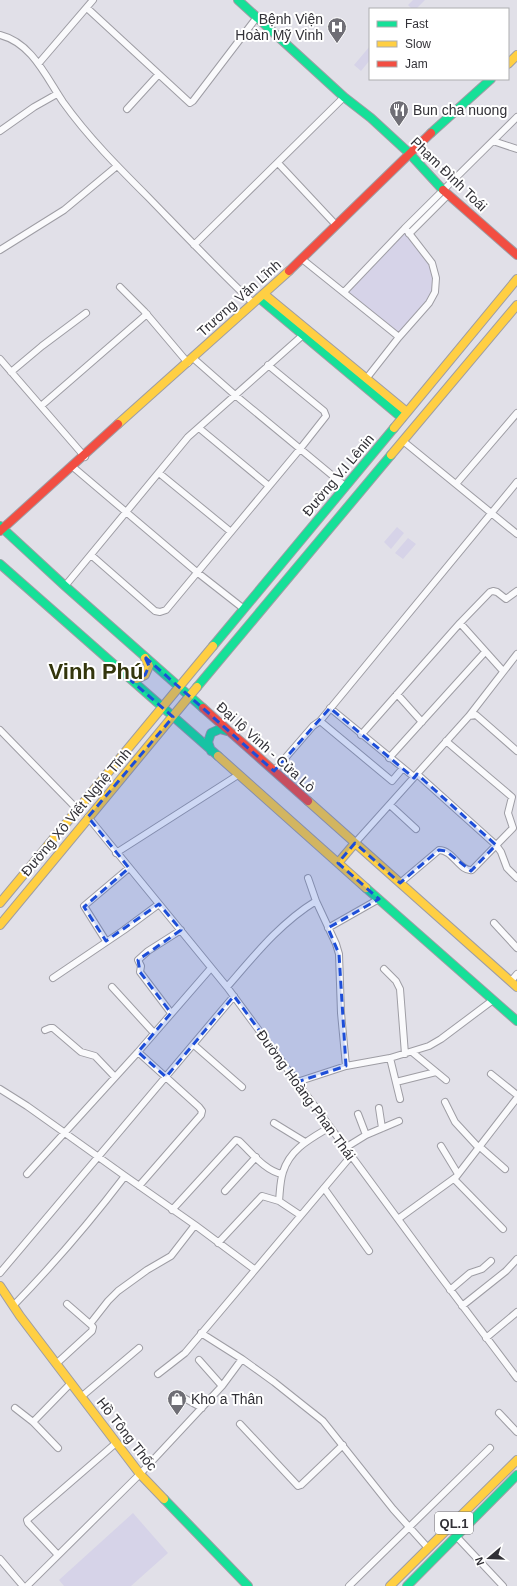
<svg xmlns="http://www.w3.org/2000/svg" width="517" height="1586" font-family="Helvetica,sans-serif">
	<rect width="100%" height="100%" fill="#e1e0e8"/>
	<!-- green -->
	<path fill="#d6d3e8" d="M413 0H425L416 9H412L408 5Z
		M370 46V60L361 71 354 65Z
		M405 228 432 263 435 292 399 337 344 292Z
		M397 527 404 533 391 549 384 542Z
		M408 538 416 544 403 559 395 553Z
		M133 1513 168 1553 131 1586H64L59 1580Z"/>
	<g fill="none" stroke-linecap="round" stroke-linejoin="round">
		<!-- street casing -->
		<g stroke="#9e9da4" stroke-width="8">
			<path id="street" d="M87 8 190 103 193 101 257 17
				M0 35C32 43 46 77 63 102 88 137 118 167 148 197 183 233 217 269 253 303
				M39 63 93 0
				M127 109 158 75
				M0 131 34 107 57 94
				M493 141 517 149
				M278 163 336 225
				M409 234 448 195
				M194 245 344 97
				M0 250 64 210 117 166
				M302 259 399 337
				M120 287 144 311 188 363
				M344 292 405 228 517 117
				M193 358 235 395 345 486
				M0 359 85 457
				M11 372 42 346 86 313
				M366 379 399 337 429 303 435 292 436 278 432 263 405 228
				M41 406 147 314
				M199 428 269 486
				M403 441 517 534
				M73 467 198 573 244 609
				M159 473 231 532
				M456 484 517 413
				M91 555 155 611 160 612 166 610 300 449 326 416 324 411 268 365
				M65 586 188 437 303 335
				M460 623 503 671
				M397 694 422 722
				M330 708 414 777
				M469 716 517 654
				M320 721 392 781 403 768
				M0 730 77 809
				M361 735 460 623 490 592 493 591 497 592 506 599 517 591
				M389 758 485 652
				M274 771 313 726 320 721 517 482
				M417 774 496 845 501 852 507 868 517 878
				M390 805 416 829
				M88 817 227 987 437 1272 517 1378
				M355 843 469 716 476 715 517 751
				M116 853 238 775
				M308 878 316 901
				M400 883 439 850C453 850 460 872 472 870L513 828 508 813 512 797 446 741
				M494 923 517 948
				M328 928 379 899
				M106 941 84 906 129 868
				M384 969 396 981 400 989 405 1054
				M53 978 124 930 159 904
				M511 981 517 974
				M112 987 154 1033
				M227 987C254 956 280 923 316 901L336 944 339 954 341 1013 346 1066
				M171 1013 140 972 141 966 138 960 148 951 181 930
				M45 1030 50 1028H53L81 1052 95 1056 115 1077
				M194 1045 242 1087
				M138 1052 199 1107 202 1111 201 1115 139 1186
				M412 1052 446 1080
				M390 1058 400 1099
				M491 1074 517 1095
				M297 1082 346 1066 390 1058 429 1046 441 1039 493 1000
				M396 1082 436 1072
				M0 1089 27 1106 65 1133 125 1176 195 1225 254 1269
				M445 1102 455 1122 479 1148
				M379 1108 382 1128
				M358 1114 366 1135
				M274 1123 305 1142
				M441 1146 458 1174
				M480 1147 505 1169
				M345 1148 366 1135 399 1121
				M27 1174 138 1052 211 968
				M454 1179 503 1229
				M324 1188 369 1251
				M225 1191 256 1157
				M279 1201C280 1191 280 1181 283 1172 290 1149 310 1139 330 1127
				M172 1210 236 1140 239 1141C251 1152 265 1171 282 1174
				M398 1219 456 1177 517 1098
				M218 1243 262 1196 279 1201 300 1215
				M0 1273 234 996
				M450 1290 470 1273 482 1269 491 1261
				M67 1304 90 1324
				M13 1306C53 1265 90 1222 125 1176
				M462 1306 506 1271 517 1259
				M201 1333 242 1359 274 1382 323 1421 393 1509 428 1548
				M486 1338 517 1312
				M199 1360 222 1386
				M56 1364 92 1331 93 1327 90 1324 108 1301 118 1291 147 1270 171 1256 195 1225
				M158 1374 185 1353 351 1156
				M81 1397 139 1348
				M177 1397 184 1398 202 1408
				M15 1408 33 1422 58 1448
				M499 1413 517 1432
				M33 1422 71 1383
				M240 1424 298 1486 301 1485 343 1445
				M456 1536 503 1586
				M58 1555 28 1523 27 1520 116 1443
				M0 1559 23 1586
				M27 1586 140 1474 222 1386 242 1359
				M349 1586 490 1448"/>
		</g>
		<!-- fast casing -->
		<g stroke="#9e9da4" stroke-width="10">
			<path id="fast" d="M238 0 344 97 371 118 409 153 443 190
				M431 133 491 79
				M259 298 402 418
				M0 526 65 586 203 708
				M0 564 218 756
				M213 646 394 428
				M197 687 391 455
				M211 751 208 742 211 733 220 729 227 731
				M366 888 517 1021
				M164 1499 248 1586
				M407 1586 517 1475"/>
		</g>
		<!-- slow casing -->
		<g stroke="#9e9da4" stroke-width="10">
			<path id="slow" d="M508 64 517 55
				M264 294 407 412
				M118 424 289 271
				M394 428 517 279
				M391 455 517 305
				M129 677 137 679 145 675 149 666 145 658
				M218 756 366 888
				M308 801 517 987
				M338 863 355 843
				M0 903 213 646
				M0 925 197 687
				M0 1286 20 1316 140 1474 164 1499
				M390 1586 517 1460"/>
		</g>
		<!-- jam casing -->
		<g stroke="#9e9da4" stroke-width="10">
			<path id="jam" d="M443 190 517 255
				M289 271 431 133
				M0 531 118 424
				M203 708 308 801"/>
		</g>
		<!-- street -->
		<use href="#street" stroke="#fafafc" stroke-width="6"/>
		<!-- fast -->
		<use href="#fast" stroke="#16e098" stroke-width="8"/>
		<!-- slow -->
		<use href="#slow" stroke="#ffcf43" stroke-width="8"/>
		<!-- jam -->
		<use href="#jam" stroke="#f24e42" stroke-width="8"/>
	</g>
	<!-- marked area -->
	<path fill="#1d4ed8" fill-opacity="0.2" stroke="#1d4ed8" stroke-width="3" stroke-dasharray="8 5" stroke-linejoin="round" d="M145 657 274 771 330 708 414 778 417 774 496 845 471 871 446 851 439 850 400 883 355 843 338 863 379 899 328 928 339 954 346 1066 297 1082 234 996 166 1077 138 1052 171 1013 140 972 138 960 181 930 159 904 106 941 84 907 129 868 88 817 173 717 127 677 137 679 145 675 149 666Z"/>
	<!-- icons -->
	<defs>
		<g id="hospital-pin" transform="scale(1)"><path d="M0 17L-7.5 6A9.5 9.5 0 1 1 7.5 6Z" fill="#6f6e75" stroke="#fff"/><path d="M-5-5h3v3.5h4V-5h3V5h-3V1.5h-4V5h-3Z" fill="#fff"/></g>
		<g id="restaurant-pin" transform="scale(1)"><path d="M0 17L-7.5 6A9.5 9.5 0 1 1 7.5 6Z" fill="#6f6e75" stroke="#fff"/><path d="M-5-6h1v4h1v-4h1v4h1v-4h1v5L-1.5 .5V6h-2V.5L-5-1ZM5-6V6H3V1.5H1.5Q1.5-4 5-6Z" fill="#fff"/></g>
		<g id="shop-pin" transform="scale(1)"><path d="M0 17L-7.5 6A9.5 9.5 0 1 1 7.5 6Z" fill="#6f6e75" stroke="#fff"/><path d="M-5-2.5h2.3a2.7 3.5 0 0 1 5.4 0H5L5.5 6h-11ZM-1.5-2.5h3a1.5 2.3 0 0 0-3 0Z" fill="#fff"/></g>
	</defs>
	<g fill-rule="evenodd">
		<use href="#hospital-pin" x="337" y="27"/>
		<use href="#restaurant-pin" x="399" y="110"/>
		<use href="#shop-pin" x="177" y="1399"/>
	</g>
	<g text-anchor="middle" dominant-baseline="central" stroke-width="4" stroke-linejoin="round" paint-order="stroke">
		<!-- shield labels -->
		<rect fill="#fff" stroke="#706f73" stroke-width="1" x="435" y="1512" width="38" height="22" rx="3"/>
		<g font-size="13" font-weight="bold" fill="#323137">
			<text x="454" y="1523">QL.1</text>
		</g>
		<!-- poi labels -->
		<g font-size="14" fill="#323137" stroke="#fff" text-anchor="start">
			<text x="323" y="19" text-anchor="end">Bệnh Viện<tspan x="323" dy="16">Hoàn Mỹ Vinh</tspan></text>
			<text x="413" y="110">Bun cha nuong</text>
			<text x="191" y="1399">Kho a Thân</text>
		</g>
		<!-- street labels -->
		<g font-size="14" fill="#323137" stroke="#fff">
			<text transform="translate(449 174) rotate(44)">Phạm Đình Toái</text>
			<text transform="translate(239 298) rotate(-42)">Trương Văn Lĩnh</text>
			<text transform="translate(338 475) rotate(-50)">Đường V.I Lênin</text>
			<text transform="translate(266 747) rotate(42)">Đại lộ Vinh - Cửa Lò</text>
			<text transform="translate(76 812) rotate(-50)">Đường Xô Viết Nghệ Tĩnh</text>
			<text transform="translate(306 1095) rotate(54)">Đường Hoàng Phan Thái</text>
			<text transform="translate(127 1434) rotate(52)">Hồ Tông Thốc</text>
		</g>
		<!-- town labels -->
		<g font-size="22" font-weight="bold" fill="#33350c" stroke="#fff">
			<text x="96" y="671">Vinh Phú</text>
		</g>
	</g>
	<!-- legend -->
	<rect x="369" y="8" width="140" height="72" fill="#ffffff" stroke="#adadaf"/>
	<rect x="377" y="21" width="20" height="6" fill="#16e098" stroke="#adadaf"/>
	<text x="405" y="28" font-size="12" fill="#323137">Fast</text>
	<rect x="377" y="41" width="20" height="6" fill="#ffcf43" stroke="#adadaf"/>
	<text x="405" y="48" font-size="12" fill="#323137">Slow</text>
	<rect x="377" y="61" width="20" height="6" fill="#f24e42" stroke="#adadaf"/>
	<text x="405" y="68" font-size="12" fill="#323137">Jam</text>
	<!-- north arrow -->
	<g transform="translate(489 1558) rotate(251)" stroke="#ffffff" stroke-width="3" paint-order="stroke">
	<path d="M0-3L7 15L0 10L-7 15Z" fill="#323137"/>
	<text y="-6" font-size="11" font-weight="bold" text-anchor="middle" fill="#323137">N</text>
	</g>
</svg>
